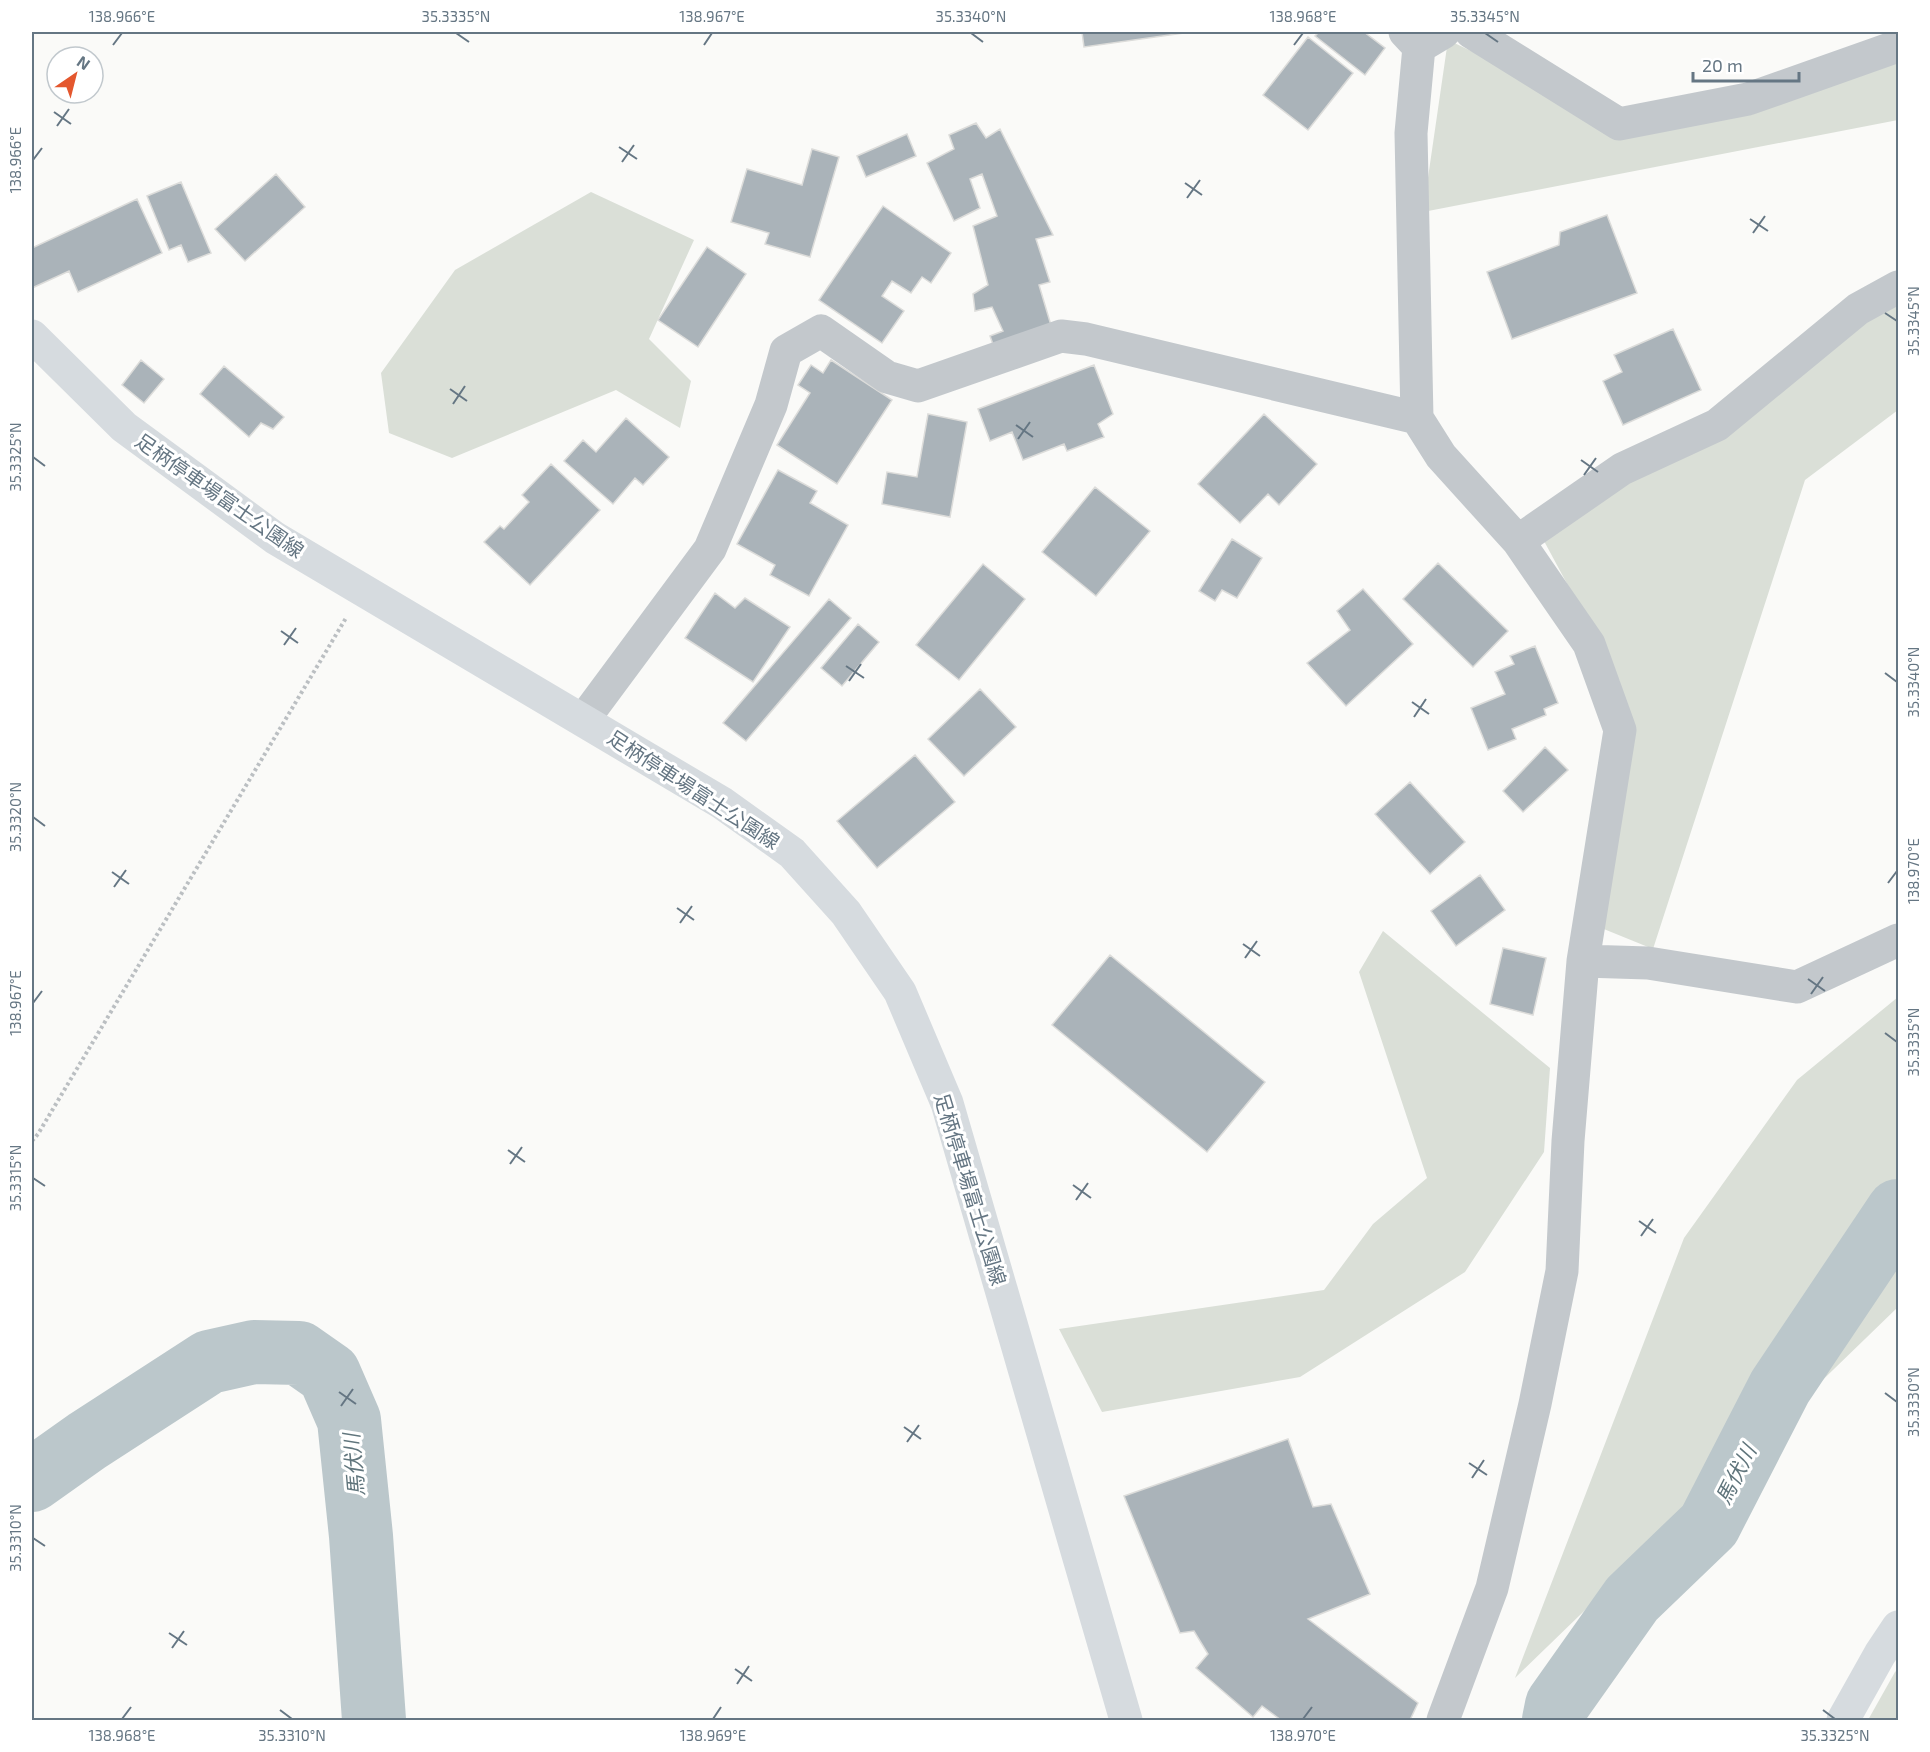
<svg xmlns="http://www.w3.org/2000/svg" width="1930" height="1752" font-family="'Exo 2','Noto Sans JP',sans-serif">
	<rect width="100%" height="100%" fill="#fafaf8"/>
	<!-- green -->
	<path fill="#dadfd7" d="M1448 40 1606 115 1898 52V120L1423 212Z
		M591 192 694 240 649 339 691 381 680 428 616 390 452 458 389 433 381 373 455 270Z
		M1898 288V410L1805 480 1653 949 1589 923 1620 682 1537 528Z
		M1383 931 1550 1068 1544 1152 1465 1272 1300 1377 1102 1412 1059 1329 1324 1290 1373 1224 1427 1178 1359 972Z
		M1898 997V1307L1515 1678 1684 1238 1797 1080Z
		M1898 1669V1720H1868L1895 1672Z"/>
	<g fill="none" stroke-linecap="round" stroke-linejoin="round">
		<!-- river -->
		<path stroke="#bbc7cb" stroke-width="64" d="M32 1480 87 1441 209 1362 254 1352 299 1353 329 1374 349 1420 361 1536 374 1720
			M1554 1720 1557 1705 1632 1599 1709 1525 1780 1387 1898 1211"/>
	</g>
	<!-- building -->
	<path fill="#aab3b9" stroke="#dcdcda" stroke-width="1.5" d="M1082 32H1191L1084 47Z
		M1319 32H1364L1385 48 1365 75 1315 36Z
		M1308 37 1353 73 1308 130 1263 95Z
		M976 123 986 138 1000 129 1053 235 1036 239 1050 282 1039 285 1053 332 995 350 990 336 1003 331 992 307 975 311 973 294 988 285 973 226 997 216 982 174 970 179 980 208 954 221 927 163 954 149 949 135Z
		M907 134 916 156 866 177 857 156Z
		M812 149 839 157 810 257 765 244 769 233 731 222 747 169 802 185Z
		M276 174 305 207 245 261 215 229Z
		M181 182 211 253 188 262 181 245 169 250 147 196Z
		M137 199 162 253 78 292 69 271 32 288V248Z
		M883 206 951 253 931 283 922 277 911 293 892 281 882 296 904 311 882 343 819 300Z
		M1607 215 1637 293 1512 339 1487 272 1559 245 1560 232Z
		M707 247 746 274 698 347 658 320Z
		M1673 329 1701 390 1623 425 1603 381 1622 372 1614 355Z
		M141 360 164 379 144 403 122 385Z
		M831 360 892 400 837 484 777 445 810 393 798 385 811 365 823 373Z
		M1094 365 1113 414 1098 424 1104 437 1067 451 1064 444 1023 460 1012 432 990 441 978 409Z
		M224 366 284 417 273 429 261 423 249 437 200 394Z
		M928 414 967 422 950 517 882 504 887 472 917 477Z
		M1264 414 1317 464 1279 505 1268 494 1240 523 1198 484Z
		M626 418 669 457 643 485 635 478 613 504 564 461 583 440 596 452Z
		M551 464 600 510 530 585 484 542 500 526 504 529 529 502 522 495Z
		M778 470 817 491 810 503 848 525 809 596 770 575 775 565 737 544Z
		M1095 487 1150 531 1096 596 1042 552Z
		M1232 539 1262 558 1237 598 1222 590 1215 601 1199 591Z
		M1438 563 1508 631 1473 667 1403 599Z
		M983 564 1025 599 959 680 916 645Z
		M1363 589 1413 644 1346 706 1307 663 1350 630 1337 611Z
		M715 593 735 608 745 598 790 627 753 682 685 638Z
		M829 599 851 618 746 741 723 723Z
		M858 624 879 642 842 686 821 668Z
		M1535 646 1558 703 1544 709 1546 715 1512 729 1516 739 1488 750 1471 708 1505 694 1495 672 1514 664 1510 656Z
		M980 689 1016 727 964 776 928 739Z
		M1545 747 1568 770 1523 812 1503 791Z
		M915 755 955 802 877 868 837 821Z
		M1410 782 1465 842 1430 874 1375 814Z
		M1480 875 1505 910 1456 946 1431 911Z
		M1503 948 1546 958 1533 1015 1490 1004Z
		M1110 955 1265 1082 1207 1152 1052 1025Z
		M1288 1439 1313 1507 1331 1504 1370 1594 1308 1619 1418 1703 1410 1720H1281L1262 1706 1253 1717 1196 1668 1208 1654 1194 1631 1180 1633 1124 1496Z"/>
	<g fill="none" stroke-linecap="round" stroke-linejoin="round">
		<!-- path -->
		<path stroke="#bbbfc2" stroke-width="4" stroke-dasharray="3 3" stroke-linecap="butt" d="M32 1141 38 1134 346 618"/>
		<!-- minor -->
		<path stroke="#c3c8cc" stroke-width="33" d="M1405 32 1419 47 1444 32
			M1471 32 1619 124 1748 99 1898 46
			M1419 47 1411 133 1417 418 1441 456 1518 541 1589 644 1620 730 1583 961 1568 1141 1562 1271 1535 1404 1492 1588 1443 1720
			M1518 541 1622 469 1717 425 1858 309 1898 287
			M584 719 710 549 771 405 786 351 821 331 887 377 918 386 1061 336 1086 339 1417 418
			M1583 961 1648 963 1797 987 1898 940"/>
		<!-- major -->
		<path stroke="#d6dbdf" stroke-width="33" d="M32 336 124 427 275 538 722 803 792 853 846 913 900 992 947 1103 1126 1720
			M1843 1720 1880 1654 1898 1627"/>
	</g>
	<!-- ticks -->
	<path fill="none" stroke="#657683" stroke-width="2" d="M456 33 469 42M971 33 983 42M1485 33 1498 42M113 45 122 33M704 45 712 33M1294 45 1303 33M54 112 71 124M57 126 69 109M619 147 637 159M33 160 42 148M622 162 634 145M1185 183 1202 195M1187 198 1200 180M1750 219 1768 231M1753 233 1765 216M1885 313 1897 321M450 389 467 401M453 404 465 386M1016 425 1033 437M1018 439 1030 422M33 457 45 466M1581 460 1598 472M1584 475 1596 458M281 631 298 643M284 645 296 628M846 666 864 678M1885 673 1897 682M849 681 861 664M1412 702 1429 714M1414 717 1426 699M33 817 45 826M112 872 129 884M1888 883 1897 871M114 887 126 870M677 908 694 920M680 923 692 906M1243 944 1260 956M1245 958 1257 941M1808 979 1825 991M1811 994 1823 977M33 1003 42 991M1885 1033 1897 1042M508 1150 525 1162M510 1164 522 1147M33 1178 45 1186M1073 1185 1091 1198M1076 1200 1088 1183M1639 1221 1656 1233M1641 1236 1653 1219M339 1392 356 1404M1885 1393 1897 1402M341 1406 353 1389M904 1427 921 1439M907 1442 919 1425M1469 1463 1487 1475M1472 1478 1484 1460M33 1538 45 1546M169 1633 187 1645M172 1648 184 1631M735 1669 752 1681M737 1684 749 1666M280 1710 292 1719M1823 1710 1835 1719M122 1719 131 1707M713 1719 721 1707M1303 1719 1312 1707"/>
	<g text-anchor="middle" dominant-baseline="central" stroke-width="6" stroke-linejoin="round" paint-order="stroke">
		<!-- street labels -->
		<g font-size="20" fill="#657683" stroke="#fff">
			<text transform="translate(220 495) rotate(35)">足柄停車場富士公園線</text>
			<text transform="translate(694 789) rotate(33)">足柄停車場富士公園線</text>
			<text transform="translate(971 1189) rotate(73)">足柄停車場富士公園線</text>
		</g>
		<!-- water labels -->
		<g font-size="21" font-style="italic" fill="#60757c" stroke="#fff">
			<text transform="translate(353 1465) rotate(-95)">馬伏川</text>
			<text transform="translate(1735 1474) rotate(-63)">馬伏川</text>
		</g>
	</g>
	<!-- border -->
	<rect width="1930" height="1752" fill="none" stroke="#ffffff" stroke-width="66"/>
	<!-- north arrow -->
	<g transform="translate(75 75) rotate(35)"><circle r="28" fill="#ffffff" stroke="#c1c8cd" stroke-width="1.5"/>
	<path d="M0-4.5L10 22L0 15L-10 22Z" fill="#e4572e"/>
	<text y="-9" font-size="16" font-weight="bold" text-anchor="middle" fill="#657683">N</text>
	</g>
	<!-- scale -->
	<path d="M1693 72v9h106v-9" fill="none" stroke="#657683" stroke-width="3"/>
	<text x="1702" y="72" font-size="18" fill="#657683" stroke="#ffffff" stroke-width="4.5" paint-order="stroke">20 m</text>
	<rect x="33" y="33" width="1864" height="1686" fill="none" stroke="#657683" stroke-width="2"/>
	<g font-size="15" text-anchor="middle" fill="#657683">
		<text x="122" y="22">138.966°E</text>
		<text x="456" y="22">35.3335°N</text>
		<text x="712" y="22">138.967°E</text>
		<text x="971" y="22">35.3340°N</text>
		<text x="1303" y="22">138.968°E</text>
		<text x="1485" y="22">35.3345°N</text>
		<text transform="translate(16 160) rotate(-90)" y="5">138.966°E</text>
		<text transform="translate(1914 321) rotate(-90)" y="5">35.3345°N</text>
		<text transform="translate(16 457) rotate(-90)" y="5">35.3325°N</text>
		<text transform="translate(1914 682) rotate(-90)" y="5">35.3340°N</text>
		<text transform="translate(16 817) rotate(-90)" y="5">35.3320°N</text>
		<text transform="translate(1914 871) rotate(-90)" y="5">138.970°E</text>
		<text transform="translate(16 1003) rotate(-90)" y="5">138.967°E</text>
		<text transform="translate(1914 1042) rotate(-90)" y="5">35.3335°N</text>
		<text transform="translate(16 1178) rotate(-90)" y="5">35.3315°N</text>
		<text transform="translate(1914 1402) rotate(-90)" y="5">35.3330°N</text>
		<text transform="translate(16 1538) rotate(-90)" y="5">35.3310°N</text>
		<text x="122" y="1741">138.968°E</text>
		<text x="292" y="1741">35.3310°N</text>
		<text x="713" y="1741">138.969°E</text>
		<text x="1303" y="1741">138.970°E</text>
		<text x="1835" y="1741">35.3325°N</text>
	</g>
</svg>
